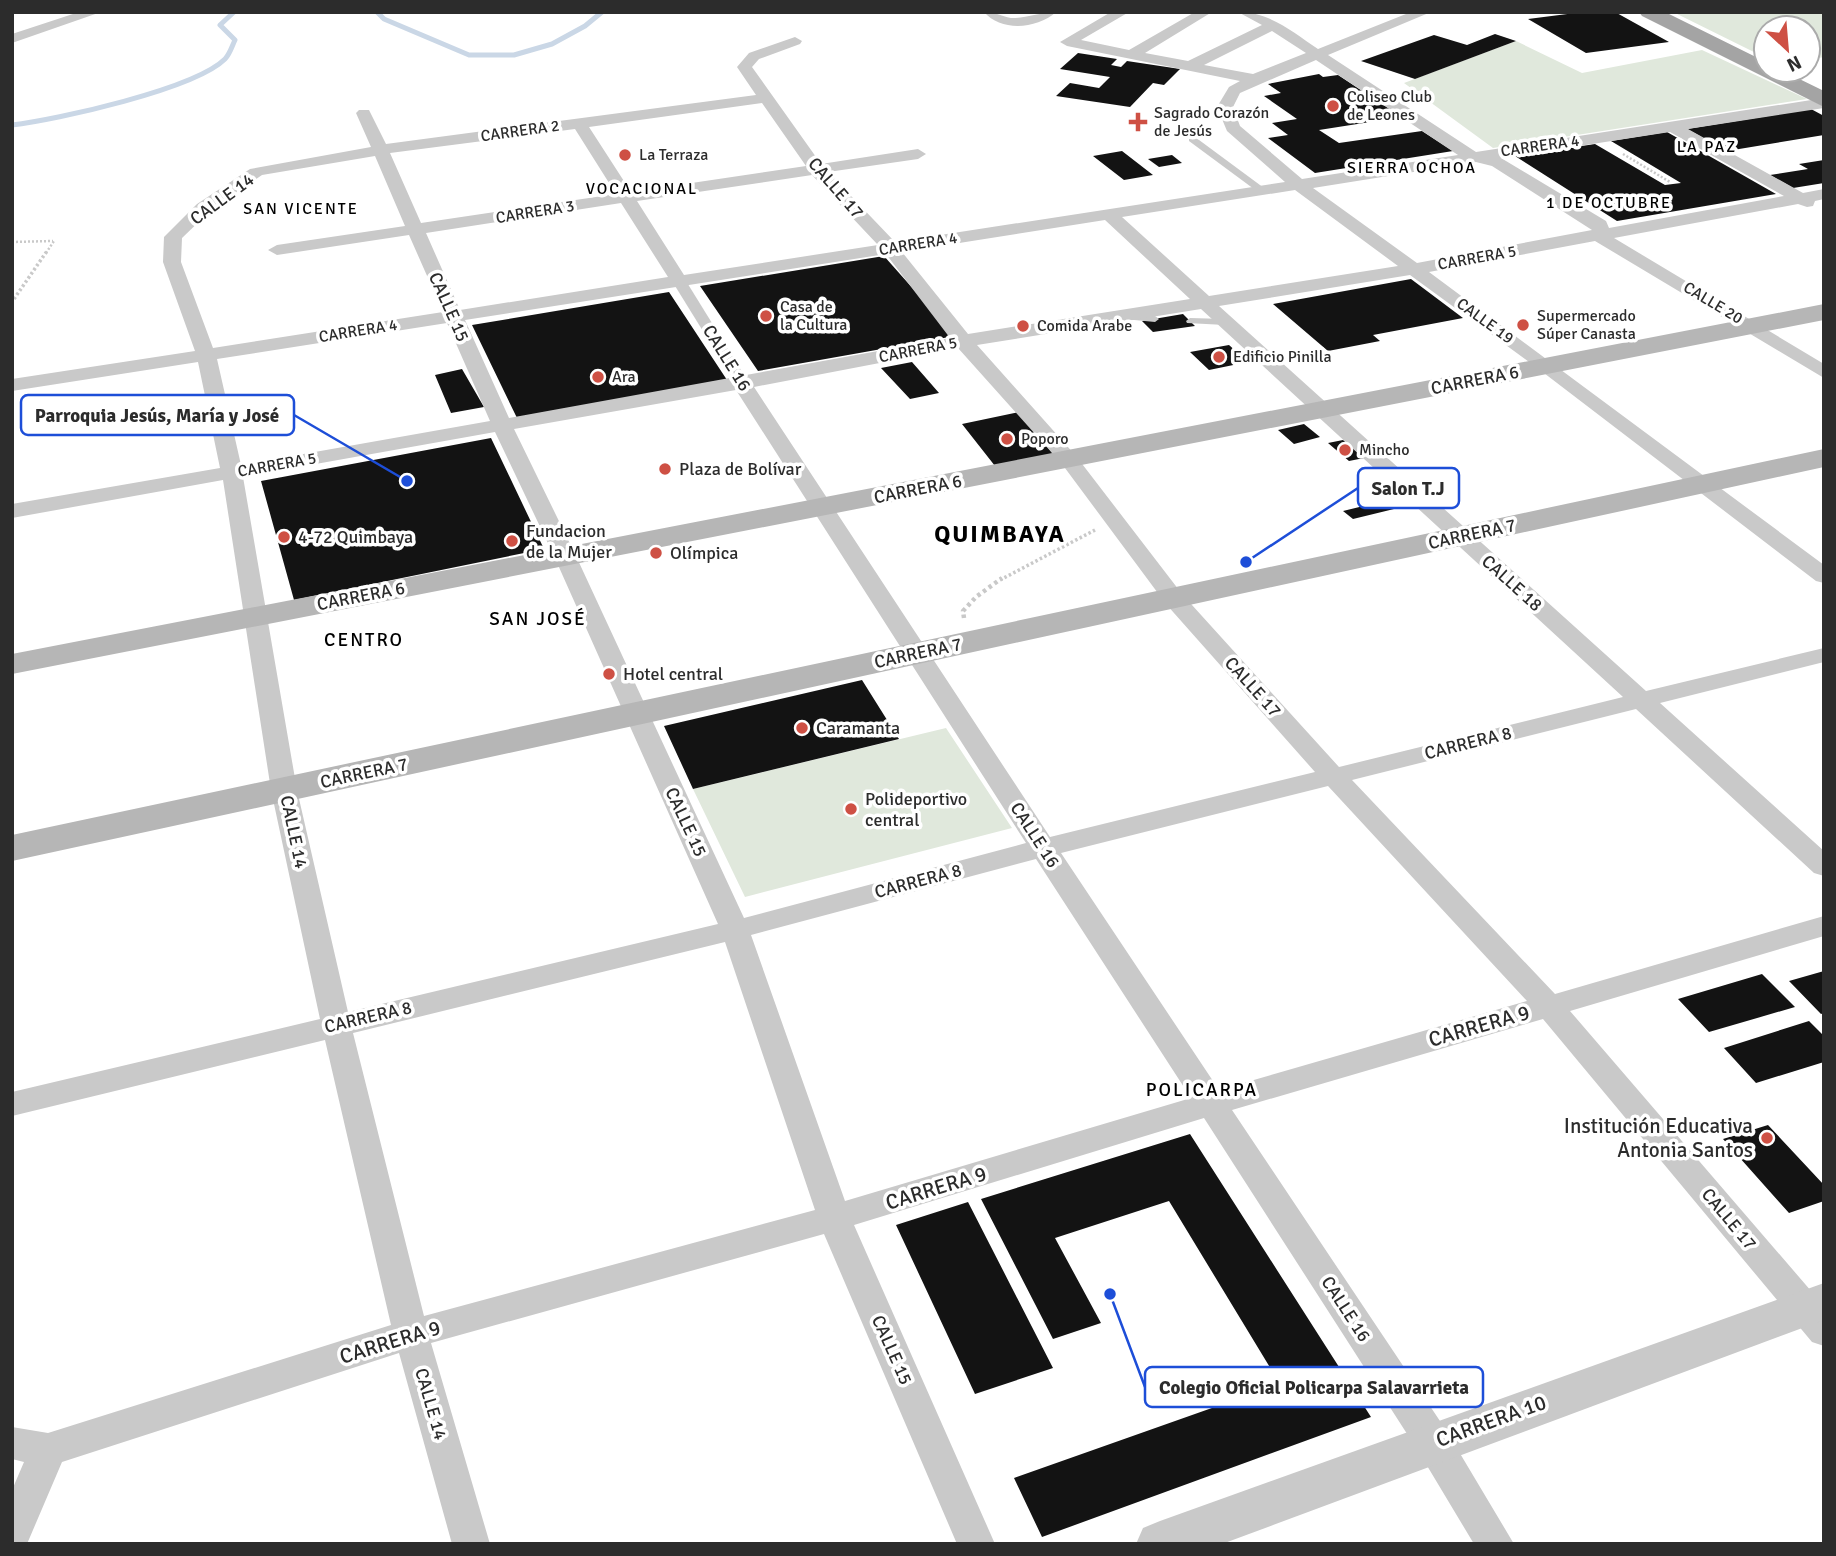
<svg xmlns="http://www.w3.org/2000/svg" width="1836" height="1556" font-family="Signika,sans-serif">
	<rect width="100%" height="100%" fill="#fff"/>
	<!-- green -->
	<path fill="#e0e8dc" d="M1673 12H1824V57L1808 60V28H1766V58Z
		M1516 41 1582 73 1702 50 1807 99 1493 148 1404 83Z
		M946 728 1012 828 745 897 693 789Z"/>
	<g fill="none" stroke-linecap="round" stroke-linejoin="round">
		<!-- stream -->
		<path stroke="#cad7e6" stroke-width="5" d="M377 12 384 19 469 55H514L552 44 585 26 602 12
			M12 125C56 120 195 89 225 59 230 54 232 46 235 40L220 25 234 12"/>
	</g>
	<!-- building -->
	<path fill="#131313" d="M1583 12H1615L1669 42 1586 53 1528 19Z
		M1495 34 1516 41 1415 79 1361 61 1434 35 1467 45Z
		M1078 53 1117 59 1111 65 1121 67 1127 61 1180 69 1164 85 1153 83 1130 107 1056 96 1070 83 1099 88 1110 77 1060 69Z
		M1319 74 1323 77 1338 75 1402 117 1319 130 1339 143 1422 131 1453 151 1315 173 1268 138 1288 135 1272 123 1297 119 1264 96 1281 93 1268 84Z
		M1811 109 1824 116V135L1727 151 1687 129Z
		M1667 132 1776 194 1617 221 1515 156 1595 144 1665 185 1681 183 1611 141Z
		M1122 151 1153 175 1124 180 1093 156Z
		M1172 155 1182 163 1159 167 1148 159Z
		M1824 160V183L1793 188 1770 175 1808 169 1799 164Z
		M884 256 955 336 758 371 700 286Z
		M1411 279 1463 318 1373 335 1380 341 1328 351 1273 304Z
		M669 292 727 380 517 418 472 325Z
		M1183 314 1195 326 1153 332 1142 321Z
		M1229 345 1248 362 1209 370 1190 352Z
		M912 362 939 393 910 399 881 368Z
		M462 369 484 407 451 413 435 375Z
		M1019 412 1053 454 995 466 962 424Z
		M1304 424 1320 437 1294 444 1278 430Z
		M491 438 544 549 294 600 261 481Z
		M1343 440 1364 458 1349 461 1328 443Z
		M1384 501 1394 509 1353 519 1343 511Z
		M862 680 899 739 693 789 664 726Z
		M1824 971V1013L1821 1014 1789 981Z
		M1762 974 1795 1007 1709 1032 1678 999Z
		M1809 1021 1824 1036V1062L1756 1083 1724 1048Z
		M1768 1125 1824 1185V1201L1789 1213 1723 1139Z
		M1190 1134 1371 1417 1042 1537 1014 1478 1280 1384 1169 1201 1055 1238 1101 1323 1053 1339 981 1199Z
		M968 1202 1053 1368 975 1394 896 1225Z"/>
	<g fill="none" stroke-linecap="round" stroke-linejoin="round">
		<!-- path-far2 -->
		<path stroke="#c9c9c9" stroke-width="2.5" stroke-dasharray="2 2" stroke-linecap="butt" d="M1623 154 1670 182
			M12 242 53 241
			M46 253 54 241"/>
		<!-- path-far1 -->
		<path stroke="#c9c9c9" stroke-width="3.5" stroke-dasharray="2.5 2.5" stroke-linecap="butt" d="M14 299 47 251
			M1000 580 1095 530"/>
		<!-- path -->
		<path stroke="#c9c9c9" stroke-width="4.5" stroke-dasharray="3.5 3.5" stroke-linecap="butt" d="M964 618 963 611 976 597 1002 578"/>
		<!-- service -->
		<path fill="#c9c9c9" fill-rule="evenodd" d="M1189 137H1195L1264 188V192H1258L1189 141Z
			M1127 314 1155 316 1159 319 1155 322 1124 319 1123 317Z
			M1190 318 1225 319 1229 322 1225 325 1187 323 1186 321Z"/>
		<!-- pedestrian -->
		<path fill="#c9c9c9" fill-rule="evenodd" d="M679 277 686 281 749 383 747 386 742 387 735 383 672 281Z"/>
		<!-- minor -->
		<path fill="#c9c9c9" fill-rule="evenodd" d="M79 12H101L12 43V34Z
			M984 12C995 12 1001 16 1011 18 1023 19 1041 12 1056 12 1037 29 1001 32 984 12Z
			M1111 12H1129L1081 40 1129 50 1195 12H1212L1145 53 1188 61 1262 25 1238 12C1270 12 1293 32 1318 49L1411 12H1431L1328 55 1476 152 1824 98V108L1688 129 1803 193 1824 189V199L1815 201 1813 206 1807 207 1798 204 1614 238 1824 364V378L1595 241 1429 272 1824 565V583L1816 581 1540 370 1410 275 1219 306 1646 691 1824 648V662L1660 703 1824 851V876L1814 873 1636 709 1352 780 1555 994 1824 916V936L1570 1011 1824 1306V1346L1812 1342 1543 1019 1232 1110 1446 1430 1514 1544H1474L1420 1454 1204 1118 854 1225 995 1544H957L824 1234 431 1343 490 1544H452L399 1353 62 1462 27 1544H12V1490L24 1462 12 1459V1427L48 1433 391 1325 325 1040 12 1116V1092L320 1019 271 790 223 480 12 518V504L220 468 198 362 12 391V379L195 351 163 262 164 237 197 204 250 169 371 147 356 113 359 110H369L386 144 756 95 737 67 749 53 795 37 802 41 800 44 759 59 752 67 821 164 918 149 926 154 918 159 828 172 895 242 1285 182 1227 131 1217 107 1229 87 1240 81 1067 46 1060 42ZM1272 31 1306 53 1253 74 1204 65ZM1316 60 1458 155 1302 179 1240 126 1233 107 1240 93ZM762 103 806 166 631 192 589 127ZM575 129 616 194 421 223 390 153ZM1670 132 1784 196 1609 228 1606 221 1501 158ZM375 156 405 226 277 245 268 250 277 255 409 235 443 312 213 348 181 262 182 238 209 212 262 175ZM1476 162 1492 166 1592 230 1417 263 1313 188ZM812 175 878 245 684 275 637 201ZM1295 190 1398 266 1209 296 1122 217ZM621 203 668 277 460 310 426 233ZM1105 220 1190 299 968 334 902 252ZM886 254 950 338 509 418 465 320ZM1201 309 1623 697 1339 767 1182 594 1076 456 977 345ZM447 323 490 421 241 465 217 359ZM958 348 1062 464 1166 604 1315 772 1050 837 754 387ZM736 390 1026 843 744 918 576 556 514 429ZM495 432 554 556 718 924 348 1012 297 790 243 477ZM1328 786 1527 1001 1219 1090 1061 853ZM1036 859 1191 1098 845 1201 751 935ZM725 942 815 1210 424 1316 353 1033Z"/>
		<!-- tertiary -->
		<path fill="#c9c9c9" fill-rule="evenodd" d="M1824 1283V1320L1222 1544H1136L1143 1528 1160 1521Z"/>
		<!-- secondary -->
		<path fill="#b6b6b6" fill-rule="evenodd" d="M1824 304V320L12 674V654Z
			M1824 449V467L12 861V835Z"/>
		<!-- primary -->
		<path fill="#a4a4a4" fill-rule="evenodd" d="M1639 12H1665L1766 62V70H1781L1824 91V107L1642 16Z"/>
	</g>
	<!-- markers -->
	<g fill="#ce5044" stroke="#fff" stroke-width="2.5">
		<circle cx="1333" cy="106" r="7"/>
		<path d="M1134.5 111.5h7v7h7v7h-7v7h-7v-7h-7v-7h7z"/>
		<circle cx="625" cy="155" r="7"/>
		<circle cx="766" cy="316" r="7"/>
		<circle cx="1523" cy="325" r="7"/>
		<circle cx="1023" cy="326" r="7"/>
		<circle cx="1219" cy="357" r="7"/>
		<circle cx="598" cy="377" r="7"/>
		<circle cx="1007" cy="439" r="7"/>
		<circle cx="1345" cy="450" r="7"/>
		<circle cx="665" cy="469" r="7"/>
		<circle cx="284" cy="537" r="7"/>
		<circle cx="512" cy="541" r="7"/>
		<circle cx="656" cy="553" r="7"/>
		<circle cx="609" cy="674" r="7"/>
		<circle cx="802" cy="728" r="7"/>
		<circle cx="851" cy="809" r="7"/>
		<circle cx="1767" cy="1138" r="7"/>
	</g>
	<g text-anchor="middle" dominant-baseline="central" stroke-width="7" stroke-linejoin="round" paint-order="stroke">
		<!-- far-poi labels -->
		<g font-size="16" fill="#2c2c2c" stroke="#fff" text-anchor="start">
			<text x="1347" y="97">Coliseo Club<tspan x="1347" dy="18">de Leones</tspan></text>
			<text x="1154" y="113">Sagrado Corazón<tspan x="1154" dy="18">de Jesús</tspan></text>
			<text x="639" y="155">La Terraza</text>
			<text x="780" y="307">Casa de<tspan x="780" dy="18">la Cultura</tspan></text>
			<text x="1537" y="316">Supermercado<tspan x="1537" dy="18">Súper Canasta</tspan></text>
			<text x="1037" y="326">Comida Arabe</text>
			<text x="1233" y="357">Edificio Pinilla</text>
			<text x="612" y="377">Ara</text>
			<text x="1021" y="439">Poporo</text>
			<text x="1359" y="450">Mincho</text>
		</g>
		<!-- far-street labels -->
		<g font-size="16" fill="#2c2c2c" stroke="#fff">
			<text transform="translate(520 131) rotate(-8)">CARRERA 2</text>
			<text transform="translate(1540 146) rotate(-8)">CARRERA 4</text>
			<text transform="translate(535 212) rotate(-9)">CARRERA 3</text>
			<text transform="translate(918 244) rotate(-9)">CARRERA 4</text>
			<text transform="translate(1477 258) rotate(-10)">CARRERA 5</text>
			<text transform="translate(1713 303) rotate(31)">CALLE 20</text>
			<text transform="translate(1485 321) rotate(36)">CALLE 19</text>
			<text transform="translate(358 331) rotate(-9)">CARRERA 4</text>
			<text transform="translate(918 350) rotate(-11)">CARRERA 5</text>
			<text transform="translate(277 465) rotate(-10)">CARRERA 5</text>
		</g>
		<!-- far-neighbourhood labels -->
		<g font-size="16" letter-spacing="2" fill="#000" stroke="#fff">
			<text x="1707" y="147">LA PAZ</text>
			<text x="1412" y="168">SIERRA OCHOA</text>
			<text x="642" y="189">VOCACIONAL</text>
			<text x="1609" y="203">1 DE OCTUBRE</text>
			<text x="301" y="209">SAN VICENTE</text>
		</g>
		<!-- street labels -->
		<g font-size="18" fill="#2c2c2c" stroke="#fff">
			<text transform="translate(836 188) rotate(49)">CALLE 17</text>
			<text transform="translate(222 199) rotate(-36)">CALLE 14</text>
			<text transform="translate(449 307) rotate(66)">CALLE 15</text>
			<text transform="translate(727 358) rotate(58)">CALLE 16</text>
			<text transform="translate(1475 380) rotate(-11)">CARRERA 6</text>
			<text transform="translate(918 489) rotate(-11)">CARRERA 6</text>
			<text transform="translate(1472 534) rotate(-12)">CARRERA 7</text>
			<text transform="translate(1512 583) rotate(42)">CALLE 18</text>
			<text transform="translate(361 596) rotate(-11)">CARRERA 6</text>
			<text transform="translate(918 653) rotate(-12)">CARRERA 7</text>
			<text transform="translate(1253 687) rotate(48)">CALLE 17</text>
			<text transform="translate(1468 743) rotate(-14)">CARRERA 8</text>
			<text transform="translate(364 773) rotate(-12)">CARRERA 7</text>
			<text transform="translate(686 822) rotate(65)">CALLE 15</text>
			<text transform="translate(294 832) rotate(78)">CALLE 14</text>
			<text transform="translate(1035 835) rotate(57)">CALLE 16</text>
			<text transform="translate(918 881) rotate(-15)">CARRERA 8</text>
			<text transform="translate(368 1017) rotate(-13)">CARRERA 8</text>
			<text transform="translate(1729 1219) rotate(50)">CALLE 17</text>
			<text transform="translate(1346 1309) rotate(57)">CALLE 16</text>
			<text transform="translate(892 1350) rotate(66)">CALLE 15</text>
			<text transform="translate(431 1404) rotate(74)">CALLE 14</text>
		</g>
		<!-- poi labels -->
		<g font-size="18" fill="#2c2c2c" stroke="#fff" text-anchor="start">
			<text x="679" y="469">Plaza de Bolívar</text>
			<text x="526" y="531">Fundacion<tspan x="526" dy="21">de la Mujer</tspan></text>
			<text x="298" y="537">4-72 Quimbaya</text>
			<text x="670" y="553">Olímpica</text>
			<text x="623" y="674">Hotel central</text>
			<text x="816" y="728">Caramanta</text>
			<text x="865" y="799">Polideportivo<tspan x="865" dy="21">central</tspan></text>
		</g>
		<!-- neighbourhood labels -->
		<g font-size="19" letter-spacing="2" fill="#000" stroke="#fff">
			<text x="538" y="619">SAN JOSÉ</text>
			<text x="364" y="640">CENTRO</text>
			<text x="1202" y="1090">POLICARPA</text>
		</g>
		<!-- near-street labels -->
		<g font-size="21" fill="#2c2c2c" stroke="#fff">
			<text transform="translate(1479 1026) rotate(-16)">CARRERA 9</text>
			<text transform="translate(936 1188) rotate(-17)">CARRERA 9</text>
			<text transform="translate(390 1342) rotate(-17)">CARRERA 9</text>
			<text transform="translate(1491 1421) rotate(-20)">CARRERA 10</text>
		</g>
		<!-- near-poi labels -->
		<g font-size="21" fill="#2c2c2c" stroke="#fff" text-anchor="end">
			<text x="1753" y="1126">Institución Educativa<tspan x="1753" dy="24">Antonia Santos</tspan></text>
		</g>
		<!-- district labels -->
		<g font-size="24" font-weight="bold" letter-spacing="2" fill="#000" stroke="#fff">
			<text x="1000" y="534">QUIMBAYA</text>
		</g>
	</g>
	<!-- callouts -->
	<path fill="none" stroke="#1d4ed8" stroke-width="2.5" d="M407 481L294 415M1246 562L1358 488M1110 1294L1145 1387"/>
	<g fill="#1d4ed8" stroke="#fff" stroke-width="2.5">
		<circle cx="407" cy="481" r="7"/>
		<circle cx="1246" cy="562" r="7"/>
		<circle cx="1110" cy="1294" r="7"/>
	</g>
	<g fill="#fff" stroke="#1d4ed8" stroke-width="2.5">
		<rect x="21" y="395" width="273" height="40" rx="7"/>
		<rect x="1358" y="468" width="101" height="40" rx="7"/>
		<rect x="1145" y="1367" width="338" height="40" rx="7"/>
	</g>
	<g font-size="19" text-anchor="middle" font-weight="bold" fill="#2c2c2c">
		<text x="157" y="422">Parroquia Jesús, María y José</text>
		<text x="1408" y="495">Salon T.J</text>
		<text x="1314" y="1394">Colegio Oficial Policarpa Salavarrieta</text>
	</g>
	<!-- border -->
	<rect width="1836" height="1556" fill="none" stroke="#2c2c2c" stroke-width="28"/>
	<!-- north arrow -->
	<g transform="translate(1787 49) rotate(154)"><circle r="33" fill="#ffffff" stroke="#ababab" stroke-width="2"/>
	<path d="M0-5L12 26L0 18L-12 26Z" fill="#ce5044"/>
	<text y="-10" font-size="19" font-weight="bold" text-anchor="middle" fill="#2c2c2c">N</text>
	</g>
</svg>
